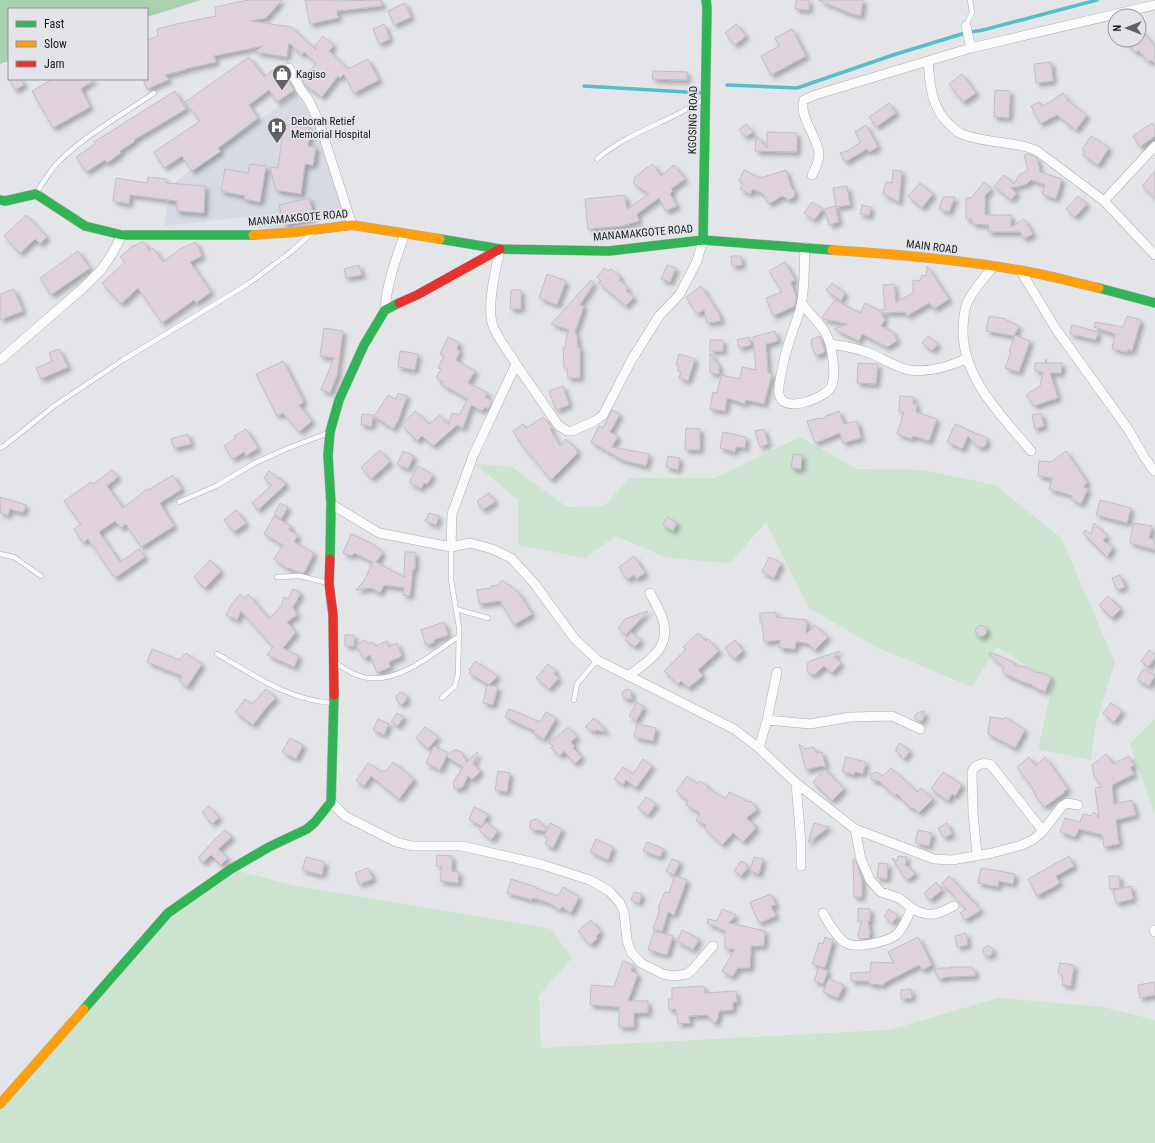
<svg xmlns="http://www.w3.org/2000/svg" width="1155" height="1143" font-family="'Roboto Condensed',sans-serif">
	<defs>
		<filter id="shadow"><feDropShadow dx="3.5" dy="3.5" stdDeviation="2" flood-color="#0004"/></filter>
	</defs>
	<rect width="100%" height="100%" fill="#e4e5e8"/>
	<!-- built -->
	<path fill="#d7dae3" d="M301 90 309 101 349 215 285 228H258L255 216 164 226 172 184Z"/>
	<!-- green -->
	<path fill="#cbe3cf" d="M800 437 857 469 922 470 995 485 1061 538 1115 662 1095 727 1091 760 1038 749 1053 682 997 647 972 687 876 647 809 608 766 522 730 563 667 558 616 536 585 558 518 545V500L475 464 512 467 567 507 604 506 630 478H715Z
		M1155 719V815L1130 744Z
		M231 869 296 886 551 929 572 958 539 995 541 1048 889 1030 998 998 1103 1007 1155 1020V1143H0V1104L168 913Z"/>
	<!-- forest -->
	<path fill="#a9d0af" d="M0 0H201L147 17V9H9V61L0 64Z"/>
	<g fill="none" stroke-linecap="round" stroke-linejoin="round">
		<!-- stream -->
		<path stroke="#54bfc9" stroke-width="3.5" d="M727 85 797 88 893 55 965 33 983 30 1097 0
			M584 86 703 93"/>
	</g>
	<!-- building -->
	<path fill="#e0d2dd" stroke="#bfbec0" filter="url(#shadow)" d="M248 0H282L266 18 251 21 291 27 316 50 315 45 323 36 334 46 329 51 348 69 368 59 379 80 354 93 344 74 340 78 338 76 322 97 305 85 303 81 316 63 304 52 302 55 289 43 287 57 255 52 263 46 214 56 216 62 185 69V70L165 75 168 79H170L147 89 143 79H147V40L158 36 157 29 177 24 216 16 215 7Z
		M305 0H334L335 1 381 0 382 6 337 11 338 18 310 24Z
		M796 0H809V10L795 9Z
		M818 0H863L861 16 852 14Z
		M405 3 411 17 394 25 388 11Z
		M384 24 390 39 379 44 373 29Z
		M736 24 746 36 735 45 725 33Z
		M1139 28 1155 46V64L1151 60 1148 62 1138 50 1136 53 1124 40H1139Z
		M792 29 806 56 771 75 761 56 779 46 775 38Z
		M249 57 264 77 278 66 294 90 277 102 269 90 249 105 258 118 218 148 221 151 192 171 182 156 164 168 154 152 200 121 185 102Z
		M1051 62 1053 81 1036 83 1034 64Z
		M653 71 687 72V80L652 79Z
		M962 74 976 93 963 102 949 84Z
		M9 79H21L24 85 15 90Z
		M53 79H95L81 89 90 107 53 128 32 91Z
		M995 90 1010 91 1009 118 994 117Z
		M175 91 186 109 134 140 135 141 120 151 121 153 107 163 105 160 86 172 76 157 95 144 94 142Z
		M1063 93 1068 101 1087 115 1076 130 1057 115 1040 124 1031 106 1040 102 1042 107Z
		M889 103 896 113 876 127 869 117Z
		M1152 123 1155 128V136L1140 147 1133 136Z
		M284 124 311 128 308 146 316 147 313 165 305 164 301 194 276 190 270 167 278 168Z
		M746 124 753 132 746 137 739 130Z
		M866 125 878 147 869 152 867 149 845 162 840 153 847 151 861 142 855 132Z
		M767 132 797 133V152L755 151 756 135 767 148Z
		M1091 136 1109 148 1098 165 1083 155 1085 152 1082 150Z
		M1028 154 1037 158 1040 172 1062 179 1056 199 1042 194 1045 185 1031 180 1027 184 1011 188 1017 193 1011 200 994 186 1004 175 1014 184 1019 175 1028 170 1024 155Z
		M250 164 266 166 260 202 244 199 245 196 221 191 225 169 248 173Z
		M653 164 661 176 674 165 685 179 671 189 673 191 670 194 677 206 666 211 659 198 637 214 639 221 622 226 588 229 585 199 625 195 627 209 649 194 634 184V181L635 177 642 172V171Z
		M744 170 760 178 786 170 791 187 795 191 794 197 789 200 782 196 769 204 763 194 753 189 750 194 740 189 743 183 739 181Z
		M893 170 902 171 899 202 883 194 886 182 892 183Z
		M1155 171V198L1142 186Z
		M148 177 166 179V183L205 186 204 213 177 211V201L130 195 129 204 113 201 116 178 147 183Z
		M984 182 991 189 985 196V215H1011V227L1024 219 1033 234 1024 239 1020 232H988L989 225 972 224V219H966V198H971Z
		M920 183 933 194 922 208 908 196Z
		M847 186 850 205 836 207 833 188Z
		M1078 196 1087 204 1075 217 1066 209Z
		M943 197H955L949 212 939 209Z
		M309 198 314 218 284 225 279 205Z
		M812 202 823 209 814 220 804 213Z
		M862 205 871 207 869 216 860 214Z
		M835 206 839 222 829 225 825 209Z
		M26 215 47 237 40 244 35 239 20 253 4 236Z
		M141 242H144L149 251 153 248 163 262 180 249 196 242 202 256 190 262 211 292 196 303 194 300 162 323 138 288 121 304 102 283 125 262 120 257 134 245 135 246Z
		M78 251 90 268 51 295 40 278Z
		M731 256H741L742 265 732 266Z
		M785 262 795 280 791 282 796 297 795 306 773 316 766 298 782 292 769 271Z
		M359 265 362 275 346 278 344 269Z
		M667 265 676 268 670 282 661 279Z
		M927 266 949 299 934 309 929 303 907 316 905 312 881 313 885 319 881 326 893 332 897 341 887 347 862 334 859 341 834 329 847 324 823 319 822 317 835 300 860 313 865 303 880 311 885 309 883 285 894 284 896 302 913 293V280L920 281 922 275 926 276Z
		M604 268 608 271 611 269 621 277 619 280 628 288 626 291 634 297 626 306 599 283 601 281 597 277Z
		M547 274 566 281 557 305 539 298Z
		M591 280 594 283 580 305 584 306 575 332 577 337 578 348H580V378H568L567 368H564L563 348H565L566 338 569 330 551 324Z
		M832 283 845 293 841 301 826 290Z
		M701 286 719 314 721 321 707 323 704 310 697 314 686 297Z
		M14 289 23 311 0 320V294Z
		M511 290H521V309H510Z
		M989 316 1006 319V320L1019 326 1014 336 986 331Z
		M1127 316 1141 320 1132 351 1128 349V352L1112 349 1115 334 1094 327 1095 322 1123 327Z
		M1072 325 1098 332 1096 340 1070 334Z
		M324 328 343 331 337 375 330 393 321 390 334 358 320 356Z
		M775 331 778 341 766 344 768 373 772 374 764 404 746 400 745 404 727 398 725 411 710 409 713 392 717 393 721 375 740 379 742 367 756 370 753 337Z
		M1015 335 1030 341 1019 372 1005 368 1011 352 1009 351Z
		M820 336 825 352 816 356 811 344 812 339Z
		M928 336 938 344 932 351 922 343Z
		M448 337 459 343 457 349 460 351 456 360 475 371 468 383 488 393 485 397 492 401 488 409 485 407 482 411 471 405 463 428 457 425 433 446 422 436 417 441 402 425 415 411 429 424 440 415 448 425 452 413 459 415 468 399 441 384 443 382 436 378 441 369 438 368 444 356 440 354Z
		M749 337 751 345 739 348 737 340Z
		M710 340H723V351H710Z
		M59 349 68 367 41 379 36 368 52 361 49 353Z
		M400 351 418 354 415 370 398 367Z
		M710 353 719 366V374L710 373Z
		M679 354 695 359 688 381 679 378 681 372 678 371 679 366 676 365Z
		M1046 359 1047 363H1062L1061 373H1050L1058 398 1034 406 1026 395 1040 386 1043 372 1035 371V363H1045Z
		M283 361 303 400V403L299 405 312 421 299 432 283 413 277 416 256 374Z
		M858 363 878 364 876 384 857 383Z
		M563 386 569 405 556 410 549 391Z
		M398 393 407 396 398 421 393 429 374 416 388 395 396 400Z
		M900 396 914 397 913 404H917L916 412 937 419 929 441 913 436 912 439 897 434 904 412H899Z
		M612 410 620 414 610 432 618 436 612 447 649 454 646 466 622 460 591 442 599 426 603 428Z
		M839 411 844 424 857 421 861 438 843 443 840 433 815 443 807 421 815 419 825 418 826 416Z
		M1041 413 1044 426 1035 429 1032 415Z
		M362 414 373 415 372 426 361 425Z
		M543 417 552 428 550 429 560 446 566 439 577 450V454L551 480 522 445 513 431 523 424 526 428Z
		M955 424 979 435 984 436 987 439 986 445 983 447H978L968 436 962 449 947 442Z
		M686 428 700 429V450H685Z
		M246 429 258 448 246 456 244 452 233 459 224 446 236 438 234 436Z
		M764 429 768 444 760 447 755 431Z
		M723 432 746 437 745 448 736 447 735 452 720 448Z
		M188 434 191 444 174 448 171 439Z
		M380 450 390 462 371 479 361 467Z
		M403 451 414 456 408 469 397 464Z
		M1066 451 1087 482 1084 487 1088 489 1081 504 1071 499 1073 496 1049 489 1052 478 1038 476 1039 461 1051 462Z
		M793 454 802 455 801 469 791 468Z
		M668 456 680 458 678 470 666 467Z
		M418 466 433 475 427 484 424 483 421 489 409 482Z
		M112 470 118 477 107 486 123 508 147 489 148 490 173 475 182 489 160 503 174 526 141 547 126 524 121 528 115 521 99 532 120 562 139 549 145 557 115 578 88 539 83 543 74 529 81 524 64 501 91 482 93 484Z
		M269 471 279 479 280 478 286 484 258 510 252 503 272 485 264 478Z
		M489 493 495 502 482 510 477 501Z
		M0 497 26 505 23 513 10 509 8 515 0 513 1 506H0Z
		M1100 500 1131 508 1127 523 1096 515Z
		M280 503 288 507 281 519 274 515Z
		M236 510 246 523 234 532 224 520Z
		M429 513 439 516 436 525 425 521Z
		M274 516 291 526 289 530 298 535 294 542 314 553 304 573 298 572 289 568 288 569 274 559 283 545 264 534Z
		M667 517 677 523 673 531 663 525Z
		M1094 523 1107 536 1103 541 1113 547 1107 557 1083 533 1085 530 1091 534Z
		M1133 523 1152 526 1149 538 1155 540V550L1130 543Z
		M351 534 371 543 383 553 376 562 404 577 405 552H415V569H413L410 596 403 595 404 588 384 585 380 593 371 588 356 590 364 581 373 562 354 553 352 556 343 553Z
		M634 556 645 573 636 579 634 575 627 580 619 567Z
		M769 557 781 563 774 578 762 572Z
		M210 560 221 571 205 588 194 577Z
		M1120 575 1125 587 1117 590 1112 578Z
		M502 580 518 592 532 614 514 625 500 601 479 604 477 590 491 588V586L498 585Z
		M293 589 301 593 293 607 297 615 287 622 296 632 283 648 299 656 294 667 267 655 273 647 241 611 237 620 226 615 231 605 240 594 245 599 248 594 269 619 281 606 284 597 288 599Z
		M1108 596 1121 609 1112 618 1099 605Z
		M648 611 626 635 618 628 625 619Z
		M776 612V617L807 620 806 634 815 625 828 637 815 650 807 643 796 642 795 649 779 648 780 640 764 642 762 622H760V613Z
		M444 622 448 635 434 640V643L426 645 421 630Z
		M975.5 631a5.5 5.5 0 1 1 11 0a5.5 5.5 0 1 1-11 0Z
		M631 632 641 640 635 647 625 640Z
		M698 633 706 641 708 639 719 651 698 670 703 676 688 688 681 681 678 684 664 671 686 649 683 647Z
		M345 635H354V646H345Z
		M365 640 368 644 373 642 376 646 387 641 389 647 397 643 402 656 389 662 390 667 377 673 370 655 364 659 356 645Z
		M735 640 743 651 734 659 725 648Z
		M152 649 179 660 186 653 202 664 187 687 179 681 182 676 147 662Z
		M1149 650 1155 654V658L1148 667 1141 661Z
		M840 651 834 657 841 663 832 673 824 666 815 674H810L807 671V664L810 661Z
		M990 652 1015 663 1014 665 1026 667 1037 673 1038 672 1051 677 1045 692 1032 686V685L1020 681 1002 672 1004 667 989 654Z
		M475 661 498 676 489 685 469 673 471 671 469 670Z
		M548 664 556 671 554 674 559 678 549 689 536 678Z
		M1143 669 1155 675 1149 686 1137 680Z
		M487 685 498 687 493 705 483 703Z
		M266 689 276 698 266 708 253 725 235 712 245 699 252 704Z
		M628 689 631 691 632 699H625L622 695 623 691Z
		M401 692 404 693 407 697 405 702 401 705 397 701 396 697 398 694Z
		M637 702 644 707 636 721 629 716Z
		M1111 703 1122 711 1114 722 1103 713Z
		M509 709 540 722 546 712 556 718 544 739 533 733 535 731 505 717Z
		M924 711V717L923 720 920 721 915 719V715L917 713Z
		M397 713 404 717 398 726 391 722Z
		M990 717 1004 719 1005 717 1025 730 1015 748 988 734Z
		M594 718 607 732 596 730 595 732 585 727Z
		M378 719 389 724 384 735 373 730Z
		M637 724 656 728 653 741 634 737Z
		M425 727 438 737 428 749 416 738Z
		M568 727 577 737 571 742 575 746 573 748 582 757 575 764 564 751 560 756 551 748 554 746 549 743Z
		M290 738 303 745 296 759 282 752Z
		M900 743 910 751 904 759 896 751V748Z
		M799 744 805 749 814 747 816 753 822 752 826 767 821 766 806 770Z
		M434 746 448 753 440 770 426 763Z
		M454 750H457L461 752 467 762 477 752 478 753 473 764 481 771 472 780 468 776 463 787 458 789 454 788 453 782 463 767 446 756Z
		M1106 754 1113 764 1129 756 1134 766 1130 767 1134 774 1112 785 1114 804 1132 800 1136 815 1116 820 1119 844 1104 847 1102 835 1079 829 1075 837 1060 832 1065 818 1080 822 1083 814 1091 816 1094 812 1099 818 1095 788 1102 787 1094 776 1092 765Z
		M846 757 866 762 863 774 855 772 854 775 842 771Z
		M1029 757 1036 766 1045 757 1068 789 1064 791V793L1044 807 1034 793 1035 792 1017 767Z
		M643 759 652 766 636 788 626 780 623 785 614 779 623 767 633 774Z
		M393 762 414 779 399 799 371 776 364 786 356 781 368 763 382 772 384 770 386 771Z
		M891 768 917 792 921 788 933 799 919 813 913 808 912 809 897 794 895 796 879 781H874L871 779 870 774 876 772 883 776Z
		M825 769 844 789 832 801 813 782Z
		M498 771 510 773 507 792 495 790Z
		M943 772 962 785 955 796 952 794 948 801 931 789Z
		M687 776 698 784 700 781 708 786 707 788 726 799 729 792 749 802 751 801 757 810 746 818 755 825V829L743 842 733 833 722 845 704 828 706 825 696 821 700 813 686 805 688 801 676 791Z
		M646 797 656 804 648 815 638 808Z
		M209 806 219 818 212 824 202 812Z
		M474 807 488 814 482 826 469 820Z
		M535 819 538 820 547 830 550 823 562 829 553 848 545 844 548 838 544 836 547 831 533 830 530 828V821Z
		M486 822 498 831 491 840 479 830Z
		M814 823 829 827 808 843Z
		M947 823 952 834 944 838 938 828Z
		M225 830 232 837 218 849 228 858 221 865 211 855 203 863 198 858 215 839Z
		M918 830 932 833 929 846 915 843Z
		M596 839 613 847 608 860 590 852Z
		M647 842 664 849 660 857 643 851Z
		M437 855 452 856V871L459 872 458 883 440 881 442 866H436Z
		M898 856 907 857 905 865 911 869 915 874 910 878 907 879 904 877 892 858 897 861Z
		M1069 856 1074 866 1056 876 1060 883 1037 896 1028 879Z
		M306 857 325 862 322 875 302 870Z
		M754 857 763 859 759 874 750 871Z
		M672 859 680 862 674 875 666 871Z
		M853 859H855L862 880V897H854Z
		M741 861 747 865V869L741 876 734 871Z
		M879 863 888 864 887 879 877 878Z
		M368 868 373 879 359 884 355 873Z
		M981 868 1015 874 1013 884 999 881 998 887 978 883Z
		M675 876 687 880 674 915 668 912 662 932 653 929 660 909 658 908 665 892 669 893Z
		M949 876 981 910 965 920 960 913 966 909 942 883Z
		M1109 876H1119L1120 888 1110 889Z
		M511 879 536 887V888L558 896 563 887 579 897 571 913 562 907 560 910 549 903 533 898 532 900 507 893Z
		M936 882 942 890 930 900 924 893Z
		M1131 886 1133 899 1116 903 1113 890Z
		M634 892 642 894 639 903 631 900Z
		M771 894 776 905 771 906 776 916 759 923 750 902Z
		M858 908 870 909V921H868L870 932 869 938 861 939 859 938 858 934 862 921H858Z
		M722 909 736 915 729 923 765 931 764 946H751L750 968H738L732 977 722 971 735 949H725V931L707 923 708 919 717 921Z
		M889 909 898 916 892 923 884 916Z
		M591 920 601 932 596 936 598 938 590 945 578 931Z
		M682 930 699 939 693 950 677 941Z
		M654 931 673 936 667 955 648 950Z
		M966 933 968 945 957 947 955 936Z
		M825 937 833 940 825 968 812 964 819 943 823 944Z
		M918 937 932 965 922 970 919 965 884 983V985L869 984V981H851V973L870 972 871 962 894 963 888 952Z
		M983 951a5 5 0 1 1 10 0a5 5 0 1 1-10 0Z
		M623 961 633 965 631 971 638 974 628 1001H648V1013H634V1027H619V1007L590 1005 591 985 614 987Z
		M1060 963 1074 965 1071 986 1062 985 1063 976 1058 973Z
		M819 967 828 971 823 984 814 981Z
		M950 967H972L973 970H975V976L947 977 941 979 938 978 934 970 941 968H950Z
		M829 979 844 985 838 998 823 992Z
		M1155 982V995L1140 998 1138 985Z
		M704 986 705 993 736 991 737 1002H733V1010L719 1011 718 1018 715 1024 707 1015 689 1016 690 1023 678 1024 676 1009 669 1010 668 999H672V988Z
		M911 989 912 998 901 999V990Z"/>
	<g fill="none" stroke-linecap="round" stroke-linejoin="round">
		<!-- lane casing -->
		<g stroke="#aeaeb0" stroke-width="5.5">
			<path id="lane" d="M966 26 972 12 970 0
				M597 159C628 132 670 122 704 99
				M36 194C41 185 47 176 53 168 78 139 122 115 154 93
				M0 448 4 446 54 406 123 360 248 284 292 251 312 233
				M179 502 216 486 255 463 286 449 328 433
				M0 554 14 557 41 576
				M277 577 300 576 328 583
				M456 609 488 618
				M217 654C254 675 288 700 332 703
				M335 663C346 669 356 677 369 678 400 682 434 653 459 636
				M442 698 455 686 458 674 459 627 451 580V547
				M574 700 577 684 597 660"/>
		</g>
		<!-- street casing -->
		<g stroke="#aeaeb0" stroke-width="10">
			<path id="street" d="M966 26 971 48
				M928 61C930 85 931 108 950 125 953 128 956 131 960 133 971 139 992 141 1005 143 1016 145 1026 145 1037 151L1104 201 1155 255
				M289 68 301 90 309 101 319 122 352 225
				M812 175C816 168 819 162 819 154 818 137 798 116 804 100L815 95 971 48 1155 5
				M1104 201 1155 146
				M994 266C985 277 973 290 967 303 963 313 963 324 963 334 965 381 1002 416 1031 451
				M1020 270 1056 329 1128 429 1145 458 1152 468 1155 471
				M802 303C809 315 822 323 827 336 832 347 837 376 831 387 824 399 781 415 779 393 778 387 780 380 781 375 783 363 786 351 790 339 793 328 799 317 801 305 805 288 804 265 805 247
				M385 310C387 281 396 260 405 233
				M830 344C844 346 858 348 872 354 883 359 898 368 909 370 929 373 948 367 966 359
				M0 360 83 288 101 270 112 254 122 235
				M516 364 558 425 567 431H572L595 421 603 415 631 361 659 316 680 294 697 261 703 240
				M331 504 379 533 451 547 470 543 492 549 511 558 534 583 574 638 597 660 734 729 759 748 796 783 855 829 861 859 870 880 881 892 899 898 912 908C908 916 903 929 896 935 887 942 856 949 846 943 836 937 829 923 823 913
				M451 547 452 514 473 456 516 364C509 352 498 339 493 326 486 307 496 269 500 249
				M628 676C649 661 673 647 662 617 659 609 654 601 650 593
				M767 720 810 724 850 717 892 716 920 729
				M759 748 767 720 777 672
				M796 783 801 843V866
				M331 802 345 816 396 842 412 846H462L540 864 590 880 609 891 620 903 624 912 627 940 631 952 641 963 663 974 674 976 687 974 693 969 713 946
				M855 829 934 859 952 860 992 853 1022 845 1034 839 1043 831 1062 806 1067 803 1078 805
				M977 855 973 813 972 772C975 764 984 762 991 765L1043 831
				M912 908C929 919 938 914 954 906
				M1154 930 1155 932"/>
		</g>
		<!-- fast casing -->
		<g stroke="#aeaeb0" stroke-width="10">
			<path id="fast" d="M0 200 5 201 36 194 85 226 122 235H253
				M440 239 500 249 609 251 703 240 832 250
				M703 240 707 8 706 0
				M1099 288 1155 303
				M330 559 331 504 328 455 330 432 339 400 364 345 385 310 399 303
				M84 1009 168 913 231 869 269 847 307 829 315 822 331 802 334 695"/>
		</g>
		<!-- slow casing -->
		<g stroke="#aeaeb0" stroke-width="10">
			<path id="slow" d="M253 235 296 232 352 225 440 239
				M832 250C894 254 957 259 1018 270 1045 274 1072 282 1099 288
				M0 1104 84 1009"/>
		</g>
		<!-- jam casing -->
		<g stroke="#aeaeb0" stroke-width="10">
			<path id="jam" d="M399 303 417 295 500 249
				M330 559 329 583 333 615 334 695"/>
		</g>
		<!-- lane -->
		<use href="#lane" stroke="#fbfbfc" stroke-width="4.5"/>
		<!-- street -->
		<use href="#street" stroke="#fbfbfc" stroke-width="9"/>
		<!-- fast -->
		<use href="#fast" stroke="#30b455" stroke-width="9"/>
		<!-- slow -->
		<use href="#slow" stroke="#ff9f0a" stroke-width="9"/>
		<!-- jam -->
		<use href="#jam" stroke="#e5322d" stroke-width="9"/>
	</g>
	<!-- icons -->
	<defs>
		<g id="shop-pin" transform="scale(1)"><path d="M0 17L-7.5 6A9.5 9.5 0 1 1 7.5 6Z" fill="#616163" stroke="#e2e4ea"/><path d="M-5-2.5h2.3a2.7 3.5 0 0 1 5.4 0H5L5.5 6h-11ZM-1.5-2.5h3a1.5 2.3 0 0 0-3 0Z" fill="#fff"/></g>
		<g id="hospital-pin" transform="scale(1)"><path d="M0 17L-7.5 6A9.5 9.5 0 1 1 7.5 6Z" fill="#616163" stroke="#e2e4ea"/><path d="M-5-5h3v3.5h4V-5h3V5h-3V1.5h-4V5h-3Z" fill="#fff"/></g>
	</defs>
	<g fill-rule="evenodd">
		<use href="#shop-pin" x="282" y="74"/>
		<use href="#hospital-pin" x="277" y="127"/>
	</g>
	<g text-anchor="middle" dominant-baseline="central" stroke-width="3.5" stroke-linejoin="round" paint-order="stroke">
		<!-- poi labels -->
		<g font-size="11" fill="#1a1a1c" stroke="#e2e4ea" text-anchor="start">
			<text x="296" y="74">Kagiso</text>
			<text x="291" y="121">Deborah Retief<tspan x="291" dy="13">Memorial Hospital</tspan></text>
		</g>
		<!-- street labels -->
		<g font-size="11" fill="#1a1a1c" stroke="#e2e4ea">
			<text transform="translate(693 120) rotate(-89)">KGOSING ROAD</text>
			<text transform="translate(298 218) rotate(-5)">MANAMAKGOTE ROAD</text>
			<text transform="translate(643 233) rotate(-5)">MANAMAKGOTE ROAD</text>
			<text transform="translate(932 247) rotate(7)">MAIN ROAD</text>
		</g>
	</g>
	<!-- legend -->
	<rect x="8" y="8" width="140" height="72" fill="#e2e4ea" stroke="#929398"/>
	<rect x="16" y="21" width="20" height="6" fill="#30b455" stroke="#929398"/>
	<text x="44" y="28" font-size="12" fill="#1a1a1c">Fast</text>
	<rect x="16" y="41" width="20" height="6" fill="#ff9f0a" stroke="#929398"/>
	<text x="44" y="48" font-size="12" fill="#1a1a1c">Slow</text>
	<rect x="16" y="61" width="20" height="6" fill="#e5322d" stroke="#929398"/>
	<text x="44" y="68" font-size="12" fill="#1a1a1c">Jam</text>
	<!-- north arrow -->
	<g transform="translate(1127 28) rotate(270)"><circle r="19" fill="#e2e4ea" stroke="#929398"/>
	<path d="M0-3L7 15L0 10L-7 15Z" fill="#616163"/>
	<text y="-6" font-size="11" font-weight="bold" text-anchor="middle" fill="#1a1a1c">N</text>
	</g>
</svg>
